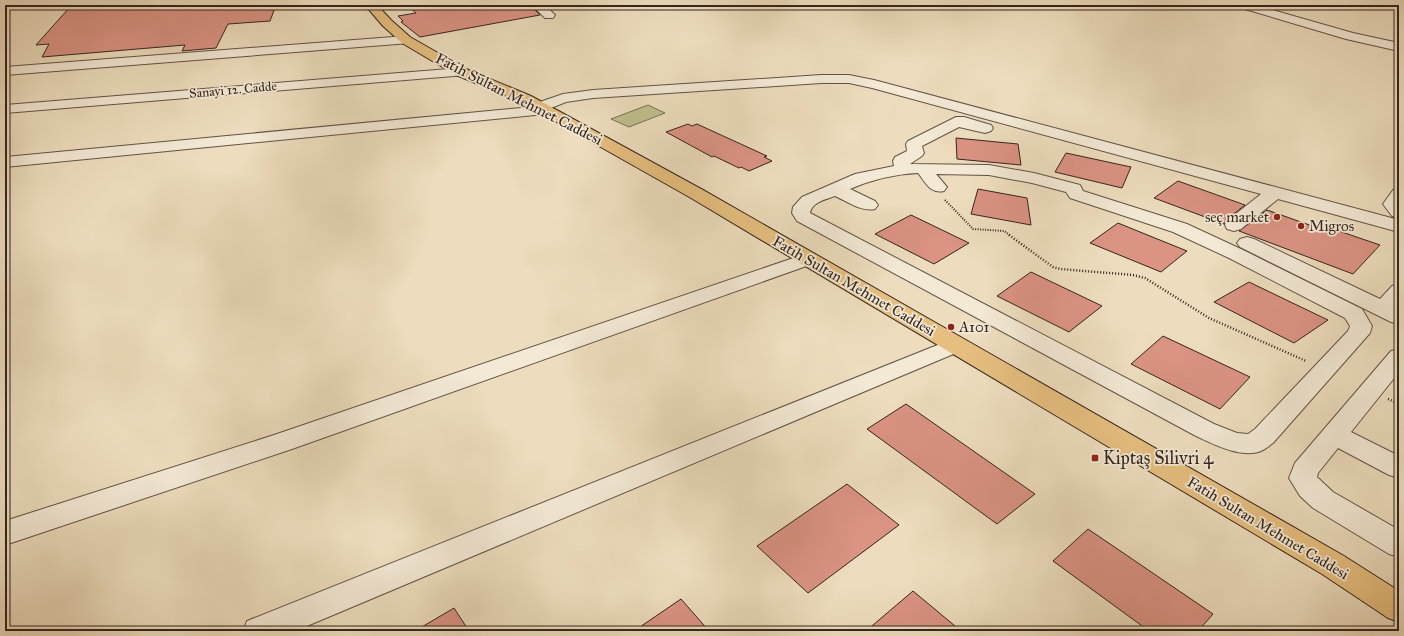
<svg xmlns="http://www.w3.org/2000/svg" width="1404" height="636" font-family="'IM FELL Great Primer',serif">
	<rect width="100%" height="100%" fill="#edddbe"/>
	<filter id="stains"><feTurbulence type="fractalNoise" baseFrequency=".005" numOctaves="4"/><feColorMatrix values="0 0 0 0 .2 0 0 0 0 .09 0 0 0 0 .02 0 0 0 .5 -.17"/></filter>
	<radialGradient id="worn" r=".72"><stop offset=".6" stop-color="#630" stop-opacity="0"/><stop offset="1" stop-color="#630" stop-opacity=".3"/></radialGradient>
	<!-- green -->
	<path fill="#bfbf8d" stroke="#797255" d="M648 105 665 113 629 127 611 119Z"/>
	<!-- building -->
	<path fill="#db9384" stroke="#33251d" d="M152 5H276L270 21 228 24 216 48 182 51 185 45 42 57 49 44 36 45 69 8Z
		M407 5H530L540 15 420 37 401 22 403 21 398 16 416 13Z
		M688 124 692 126 697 124 767 156 764 157 772 161 749 171 741 167 739 168 714 156 712 157 666 132Z
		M956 138 1018 144 1021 165 957 159Z
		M1066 153 1131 167 1122 188 1055 172Z
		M1178 181 1245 205 1226 220 1224 224 1154 198Z
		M978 189 1027 198 1031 225 971 214Z
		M1267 210 1332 233 1336 230 1380 245 1353 274 1239 231Z
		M911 215 969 243 934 264 875 234Z
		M1118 223 1145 234 1187 251 1161 272 1090 243Z
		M1031 272 1102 306 1069 332 997 296Z
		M1249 282 1278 296 1328 320 1294 343 1214 302Z
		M1163 336 1250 377 1220 409 1131 364Z
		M906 404 1035 494 997 524 867 429Z
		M847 484 899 525 808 593 757 546Z
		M1088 529 1213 614 1198 631H1149L1053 561Z
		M913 591 961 631H866Z
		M681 599 709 631H634Z
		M454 608 469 631H415Z"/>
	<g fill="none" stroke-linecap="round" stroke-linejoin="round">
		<!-- minor casing -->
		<g stroke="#625345" stroke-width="2">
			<path id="minor" d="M532 5H545L555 15 553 18H545Z
				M1236 5H1255L1353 33 1399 43V51L1346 39 1238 7Z
				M406 36 410 37 412 40 410 43 5 75V67Z
				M461 68 466 69 468 72 466 75 5 113V105Z
				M821 75H849L874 80 1399 220V232L1278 199 1241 229 1234 231 1227 229 1225 225 1227 221 1261 194 872 88 849 83H821L593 98 566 102 551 108 552 110 550 113 545 114 5 167V157L532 107 534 104 563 94 593 90Z
				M956 117H964L991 125 993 128 991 131 985 133 959 127 922 146 924 153 922 156 910 164 989 165 1034 173 1080 185 1083 191 1187 224 1243 250 1362 309 1372 326 1370 333 1273 443C1270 445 1267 448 1263 450 1244 460 1213 444 1196 436L797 221 792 213 793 207 802 197 855 174 894 166 893 161 895 157 907 151 906 144 908 141ZM918 173C926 183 930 194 944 191L947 187 936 174 989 175 1032 183 1066 192 1070 198 1173 232 1229 258 1345 318 1350 326 1348 331 1255 429 1248 434 1237 433 1214 424 810 213C812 202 827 199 835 196 848 202 862 212 875 209L878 205 875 201 850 189C871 180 895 174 918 173Z
				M1399 189V218L1392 216 1383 204 1393 190Z
				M1247 237 1254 239 1380 299 1392 286 1399 284V303L1396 307 1399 309V324L1391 322 1240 247 1237 243 1240 239Z
				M808 253 815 255 818 259 815 263 292 449 5 545V521L274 435Z
				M955 338 963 340 966 345 963 350 295 631H243L247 621Z
				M1399 349V372L1351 432 1399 456V478L1389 475 1338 448 1318 473 1317 477 1333 492 1399 530V557L1389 554 1313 508 1300 496 1289 478 1295 463 1391 351Z"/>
		</g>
		<!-- major casing -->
		<g stroke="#33251d" stroke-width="2">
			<path id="major" d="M365 5H377L391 20 410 37 466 69 531 96 703 190 1344 556 1399 591V622L1388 618 1322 574 691 198 521 102 456 75 402 43 383 26Z"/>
		</g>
		<!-- path-far1 -->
		<path stroke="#33251d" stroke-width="2" stroke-dasharray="1 1.5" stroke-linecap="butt" d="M945 200 973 229 1004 231 1011 236"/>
		<!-- path -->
		<path stroke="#33251d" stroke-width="2.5" stroke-dasharray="1 2" stroke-linecap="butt" d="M1009 235 1053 267 1060 269 1133 275 1145 278 1209 318 1306 361
			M1388 399 1399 404"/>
		<!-- minor -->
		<use href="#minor" fill="#f3e9d5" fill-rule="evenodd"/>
		<!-- major -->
		<use href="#major" fill="#e6be7f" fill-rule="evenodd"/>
	</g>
	<!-- markers -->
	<g fill="#8f2418" stroke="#f3e9d5" stroke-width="1.5">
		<circle cx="1277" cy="217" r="4"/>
		<circle cx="1301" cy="226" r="4"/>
		<circle cx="951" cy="327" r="4"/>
		<rect x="1091" y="454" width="8" height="8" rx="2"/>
	</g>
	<g text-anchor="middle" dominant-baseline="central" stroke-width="3.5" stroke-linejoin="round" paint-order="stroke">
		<!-- far-street labels -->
		<g font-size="13" fill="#33251d" stroke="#f3e9d5">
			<text transform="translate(233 90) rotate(-5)">Sanayi 12. Cadde</text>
		</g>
		<!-- street labels -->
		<g font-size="15" fill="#33251d" stroke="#f3e9d5">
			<text transform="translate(519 99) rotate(27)">Fatih Sultan Mehmet Caddesi</text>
			<text transform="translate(854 286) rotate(30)">Fatih Sultan Mehmet Caddesi</text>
			<text transform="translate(1268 528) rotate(31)">Fatih Sultan Mehmet Caddesi</text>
		</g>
		<!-- poi labels -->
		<g font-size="15" fill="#33251d" stroke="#f3e9d5" text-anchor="start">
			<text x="1269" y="217" text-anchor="end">seç market</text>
			<text x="1309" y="226">Migros</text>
			<text x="959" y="327">A101</text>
		</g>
		<!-- near-poi labels -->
		<g font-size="18" fill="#33251d" stroke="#f3e9d5" text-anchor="start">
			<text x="1103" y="458">Kiptaş Silivri 4</text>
		</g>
	</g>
	<!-- margin -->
	<rect width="1404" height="636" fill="none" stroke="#edddbe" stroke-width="20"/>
	<rect x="6" y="6" width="1392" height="624" fill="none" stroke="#33251d" stroke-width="2"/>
	<rect x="10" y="10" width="1384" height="616" fill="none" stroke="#33251d"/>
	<rect width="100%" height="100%" filter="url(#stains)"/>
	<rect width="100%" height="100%" fill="url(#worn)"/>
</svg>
